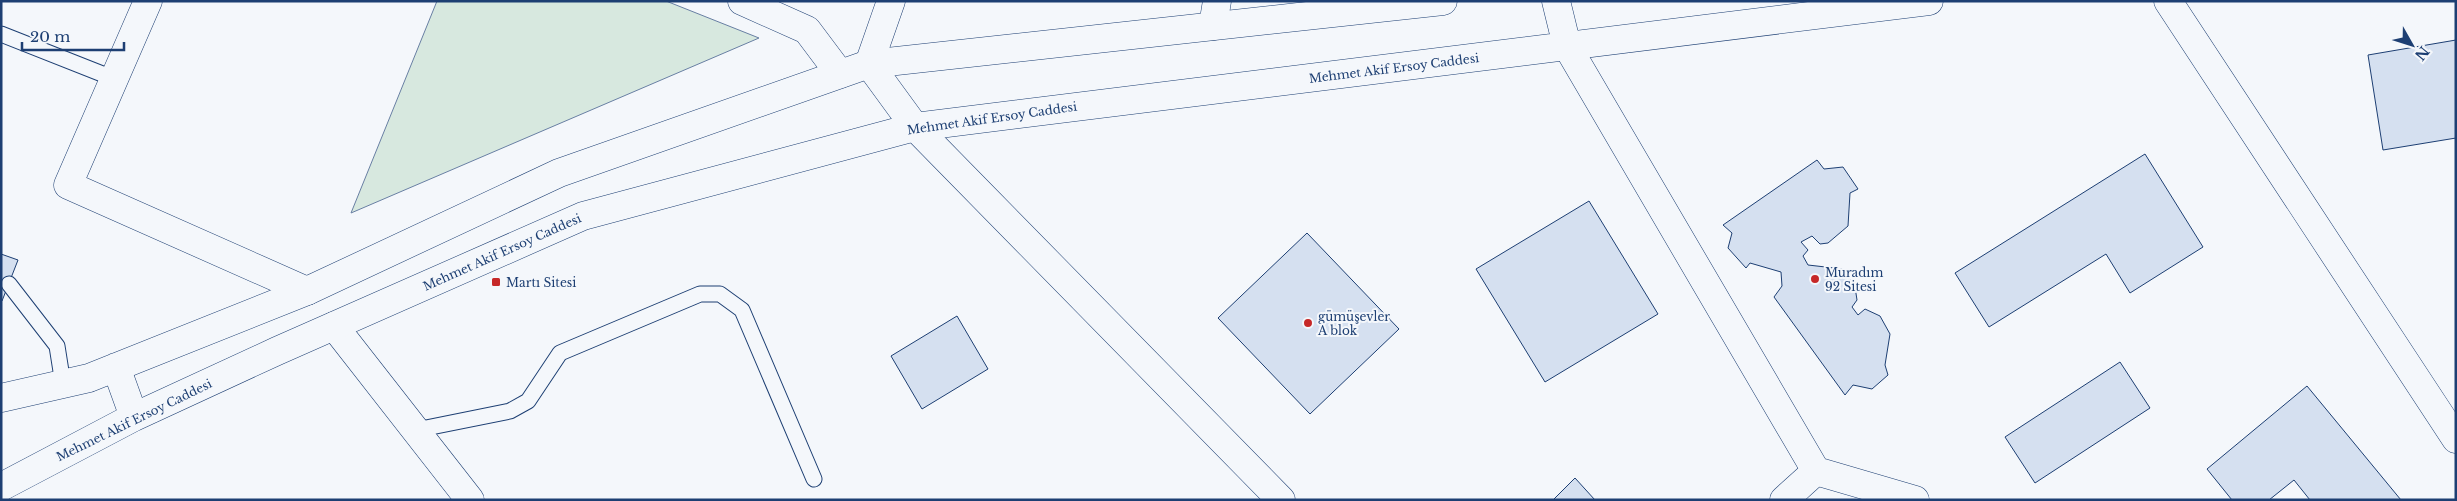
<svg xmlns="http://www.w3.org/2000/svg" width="2457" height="501" font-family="'Libre Baskerville',serif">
	<rect width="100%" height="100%" fill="#f4f7fb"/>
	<!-- green -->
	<path fill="#d7e8df" stroke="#687fa3" d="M437 1H666L759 38 351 213Z"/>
	<!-- building -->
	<path fill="#d5e0f0" stroke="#1d3f73" d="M2456 40V138L2383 150 2368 55Z
		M2145 154 2203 247 2130 293 2106 254 1989 327 1955 273Z
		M1817 160 1824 169 1843 167 1858 189 1850 193 1848 226 1828 243 1820 244 1812 236 1801 242 1808 250 1803 256 1808 265 1843 269 1855 287 1857 300 1852 307 1858 315 1865 309 1880 316 1890 334 1885 365 1888 375 1872 389 1853 385 1845 395 1774 297 1782 286 1781 272 1750 263 1746 268 1728 248 1732 233 1723 225Z
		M1589 201 1658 314 1545 382 1476 269Z
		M1307 233 1399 329 1310 414 1218 318Z
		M1 254 18 260 2 301H1Z
		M957 316 988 369 922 409 891 356Z
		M2120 362 2150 408 2035 483 2005 437Z
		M2307 386 2401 500H2310L2294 480 2269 500H2232L2207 469Z
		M1575 478 1595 500H1553Z"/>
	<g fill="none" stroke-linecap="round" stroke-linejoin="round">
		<!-- service casing -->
		<g stroke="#1d3f73" stroke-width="17">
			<path id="service" d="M1 34 115 79
				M9 284 57 346 63 384
				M416 430 510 411 528 401 560 353 700 294H720L742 310 814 479"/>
		</g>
		<!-- minor casing -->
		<g stroke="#1d3f73" stroke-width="29">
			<path id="minor" d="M148 1 68 185 307 291
				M742 1 807 30 840 74
				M1213 26 1217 1
				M869 64 891 1
				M334 326 470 500
				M1784 500 1816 471"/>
		</g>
		<!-- tertiary casing -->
		<g stroke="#1d3f73" stroke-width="29">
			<path id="tertiary" d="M2168 1 2456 439
				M1567 46 1816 471 1915 500
				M915 127 1281 500"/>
		</g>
		<!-- secondary casing -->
		<g stroke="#1d3f73" stroke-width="29">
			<path id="secondary" d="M1556 1 1567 46
				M869 64 915 127
				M116 367 134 417
				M1 398 89 378 307 291 559 173 869 64 1443 1
				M1 487 134 417 277 351 583 216 915 127 1929 1"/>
		</g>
		<!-- service -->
		<use href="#service" stroke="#f4f7fb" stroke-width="15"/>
		<!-- minor -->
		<use href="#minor" stroke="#f4f7fb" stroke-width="28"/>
		<!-- tertiary -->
		<use href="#tertiary" stroke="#f4f7fb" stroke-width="28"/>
		<!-- secondary -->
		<use href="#secondary" stroke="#f4f7fb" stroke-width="28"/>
	</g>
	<!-- markers -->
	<g fill="#c62828" stroke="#f4f7fb" stroke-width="2">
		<circle cx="1815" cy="279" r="5"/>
		<rect x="491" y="277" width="10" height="10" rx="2.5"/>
		<circle cx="1308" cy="323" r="5"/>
	</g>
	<g text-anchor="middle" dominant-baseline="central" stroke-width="4" stroke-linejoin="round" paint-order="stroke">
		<!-- street labels -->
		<g font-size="12" fill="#1d3f73" stroke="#f4f7fb">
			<text transform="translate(1394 68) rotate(-7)">Mehmet Akif Ersoy Caddesi</text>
			<text transform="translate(992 118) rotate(-8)">Mehmet Akif Ersoy Caddesi</text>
			<text transform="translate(502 252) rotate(-24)">Mehmet Akif Ersoy Caddesi</text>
			<text transform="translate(134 420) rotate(-26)">Mehmet Akif Ersoy Caddesi</text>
		</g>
		<!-- poi labels -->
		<g font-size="12" fill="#1d3f73" stroke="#f4f7fb" text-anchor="start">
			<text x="1825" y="272">Muradım<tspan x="1825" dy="14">92 Sitesi</tspan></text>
			<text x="506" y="282">Martı Sitesi</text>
			<text x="1318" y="316">gümüşevler<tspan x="1318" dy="14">A blok</tspan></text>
		</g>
	</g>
	<!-- border -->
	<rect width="2457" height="501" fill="none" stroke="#1d3f73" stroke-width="5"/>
	<!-- north arrow -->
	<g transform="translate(2412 45) rotate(129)" stroke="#f4f7fb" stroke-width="4" paint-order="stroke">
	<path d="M0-4L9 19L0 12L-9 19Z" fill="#1d3f73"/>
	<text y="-8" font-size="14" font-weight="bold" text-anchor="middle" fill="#1d3f73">N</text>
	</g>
	<!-- scale -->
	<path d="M22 42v8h102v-8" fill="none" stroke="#1d3f73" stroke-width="2.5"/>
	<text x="30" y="42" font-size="15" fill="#1d3f73" stroke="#f4f7fb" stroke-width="4" paint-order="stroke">20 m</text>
</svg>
